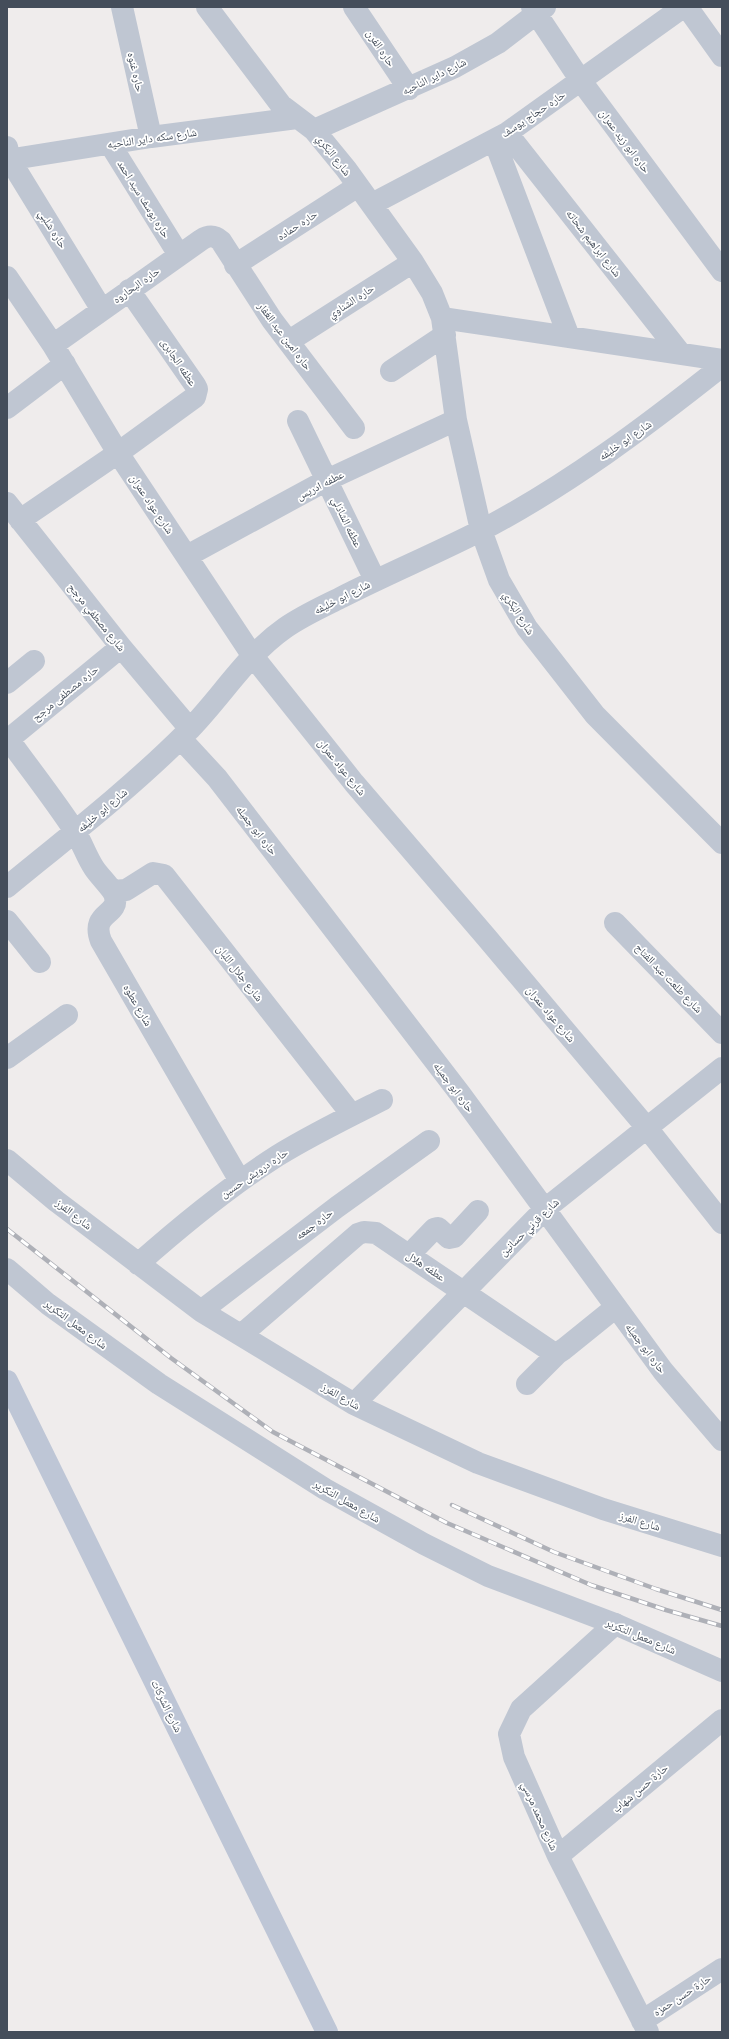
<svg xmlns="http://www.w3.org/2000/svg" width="729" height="2039" font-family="Jost,'Noto Naskh Arabic',sans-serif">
	<rect width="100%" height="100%" fill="#efecec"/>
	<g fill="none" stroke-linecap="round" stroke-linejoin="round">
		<!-- minor -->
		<path stroke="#bfc6d2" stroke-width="22" d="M122 7 151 137
			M207 7 281 105 314 130 346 169 413 262 432 293 442 318 456 420 481 530 499 580 527 628 595 715 722 843
			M354 7 409 89
			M532 7 581 81 722 271
			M687 7 722 56
			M314 130 455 67 498 43 545 7
			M507 133 681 354
			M494 140 569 337
			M110 144 179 255
			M7 147 10 160 102 310
			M7 160 151 137 297 118
			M372 204 507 133 683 7
			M235 265 358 186
			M7 277 53 345 118 453 252 655 354 783 487 938 647 1128 722 1223
			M442 318 722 360
			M289 341 413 262
			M53 345 201 240C209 235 214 235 221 241L272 320 354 428
			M391 371 445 335
			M7 408 65 364
			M298 421 375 580
			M7 503 121 647 190 729
			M20 520 118 453 195 397 197 389 195 385 129 290
			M187 556 327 480 456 420
			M7 683 34 661
			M7 737C29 768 53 798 74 830 82 842 86 856 94 868 99 876 114 890 115 897 119 916 90 912 101 941L240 1181
			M9 739 121 647
			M181 739 217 778 312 901 461 1095 663 1371 722 1440
			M7 887C68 837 131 788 187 732 221 698 245 656 285 628 302 616 322 607 340 598 387 574 435 554 482 530 568 485 645 427 722 366
			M113 891 126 890 153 873 164 875 352 1115
			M7 921 40 962
			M615 923 722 1033
			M7 1058 67 1015
			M7 1160 56 1201 201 1311 354 1404 478 1463 603 1509 722 1546
			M409 1255 434 1229 438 1228 449 1238 454 1237 478 1211
			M138 1264C182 1225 227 1188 277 1156 311 1135 346 1118 382 1100
			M201 1311 337 1207 429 1141
			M241 1335 358 1234 364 1232 376 1233 552 1352 558 1353 564 1349 616 1307
			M527 1384 558 1353
			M354 1404 545 1209 722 1068
			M615 1624 521 1709 509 1734 514 1757 558 1856 648 2032
			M558 1856 722 1720
			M642 2021 722 1969"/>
		<!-- tertiary -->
		<path stroke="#bfc6d2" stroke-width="22" d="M7 1269 48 1304 159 1384 325 1489 424 1544 488 1576 615 1624 722 1671"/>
		<!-- secondary -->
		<path stroke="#bec6d6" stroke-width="22" d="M7 1381 327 2032"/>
		<!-- rail casing -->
		<g stroke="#aeb0b7" stroke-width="4.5">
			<path id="rail" d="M7 1229 171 1358 273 1432 447 1523 591 1585 666 1610 722 1626
				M452 1505 554 1552 656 1589 722 1610"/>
		</g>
		<!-- rail -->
		<use href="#rail" stroke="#fff" stroke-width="3" stroke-dasharray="9" stroke-linecap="butt"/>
	</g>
	<g text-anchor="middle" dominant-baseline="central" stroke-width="3.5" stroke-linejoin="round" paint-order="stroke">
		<!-- street labels -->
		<g font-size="11" fill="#444d5a" stroke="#fff">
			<text transform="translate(381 48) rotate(56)">حاره الفرن</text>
			<text transform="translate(136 72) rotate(77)">حاره غنوه</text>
			<text transform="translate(434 76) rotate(-26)">شارع داير الناحيه</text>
			<text transform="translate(533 114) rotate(-34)">حاره حجاج يوسف</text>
			<text transform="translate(152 138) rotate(-8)">شارع سكه داير الناحيه</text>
			<text transform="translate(625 141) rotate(53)">حاره ابو زيد عمران</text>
			<text transform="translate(334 155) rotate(52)">شارع البكري</text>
			<text transform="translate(144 199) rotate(58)">حاره يوسف سيد احمد</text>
			<text transform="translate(297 225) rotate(-33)">حاره حماده</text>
			<text transform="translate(53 229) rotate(58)">حاره شلبي</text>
			<text transform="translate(594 243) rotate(52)">شارع ابراهيم شحاته</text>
			<text transform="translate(136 285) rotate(-35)">حاره البحاروه</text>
			<text transform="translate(351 301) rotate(-33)">حاره الشناوي</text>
			<text transform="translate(285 336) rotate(53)">حاره امين عبد الغفار</text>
			<text transform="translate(179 362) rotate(56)">عطفه الجابرى</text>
			<text transform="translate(625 440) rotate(-35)">شارع ابو خليفه</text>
			<text transform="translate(320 485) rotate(-27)">عطفه ادريس</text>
			<text transform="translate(152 504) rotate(56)">شارع عواد عمران</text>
			<text transform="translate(347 522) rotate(64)">عطفه الشاذلي</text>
			<text transform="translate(342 597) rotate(-27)">شارع ابو خليفه</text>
			<text transform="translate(519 613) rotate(58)">شارع البكري</text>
			<text transform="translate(97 617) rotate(51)">شارع مصطفي مرجح</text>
			<text transform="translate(65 693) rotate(-39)">حاره مصطفى مرجح</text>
			<text transform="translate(342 767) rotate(51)">شارع عواد عمران</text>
			<text transform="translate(102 810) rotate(-40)">شارع ابو خليفه</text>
			<text transform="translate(257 830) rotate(52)">حاره ابو جميله</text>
			<text transform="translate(240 973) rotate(52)">شارع جلال اللبان</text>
			<text transform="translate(669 978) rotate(46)">شارع طلعت عبد الفتاح</text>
			<text transform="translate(138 1005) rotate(60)">شارع عطوه</text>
			<text transform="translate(551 1014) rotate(50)">شارع عواد عمران</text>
			<text transform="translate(454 1087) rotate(53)">حاره ابو جميله</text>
			<text transform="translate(254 1173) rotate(-34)">حاره درويش حسين</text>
			<text transform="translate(74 1214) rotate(38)">شارع الفرز</text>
			<text transform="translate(314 1224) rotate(-37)">حاره جمعه</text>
			<text transform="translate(529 1227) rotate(-44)">شارع قرني حسانين</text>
			<text transform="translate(426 1266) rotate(34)">عطفه هلال</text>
			<text transform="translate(76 1324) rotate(37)">شارع معمل التكرير</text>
			<text transform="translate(646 1348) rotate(53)">حاره ابو جميله</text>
			<text transform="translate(341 1396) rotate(30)">شارع الفرز</text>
			<text transform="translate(347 1501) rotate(30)">شارع معمل التكرير</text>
			<text transform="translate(640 1521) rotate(17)">شارع الفرز</text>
			<text transform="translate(641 1636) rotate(23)">شارع معمل التكرير</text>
			<text transform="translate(167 1706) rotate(64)">شارع الشركات</text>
			<text transform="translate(640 1788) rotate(-40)">حارة حسن شهاب</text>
			<text transform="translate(540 1816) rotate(66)">شارع محمد مرسي</text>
			<text transform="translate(682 1995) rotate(-33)">حارة حسن حمزه</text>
		</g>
	</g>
	<!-- border -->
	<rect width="729" height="2039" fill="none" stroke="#444d5a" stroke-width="16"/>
</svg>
